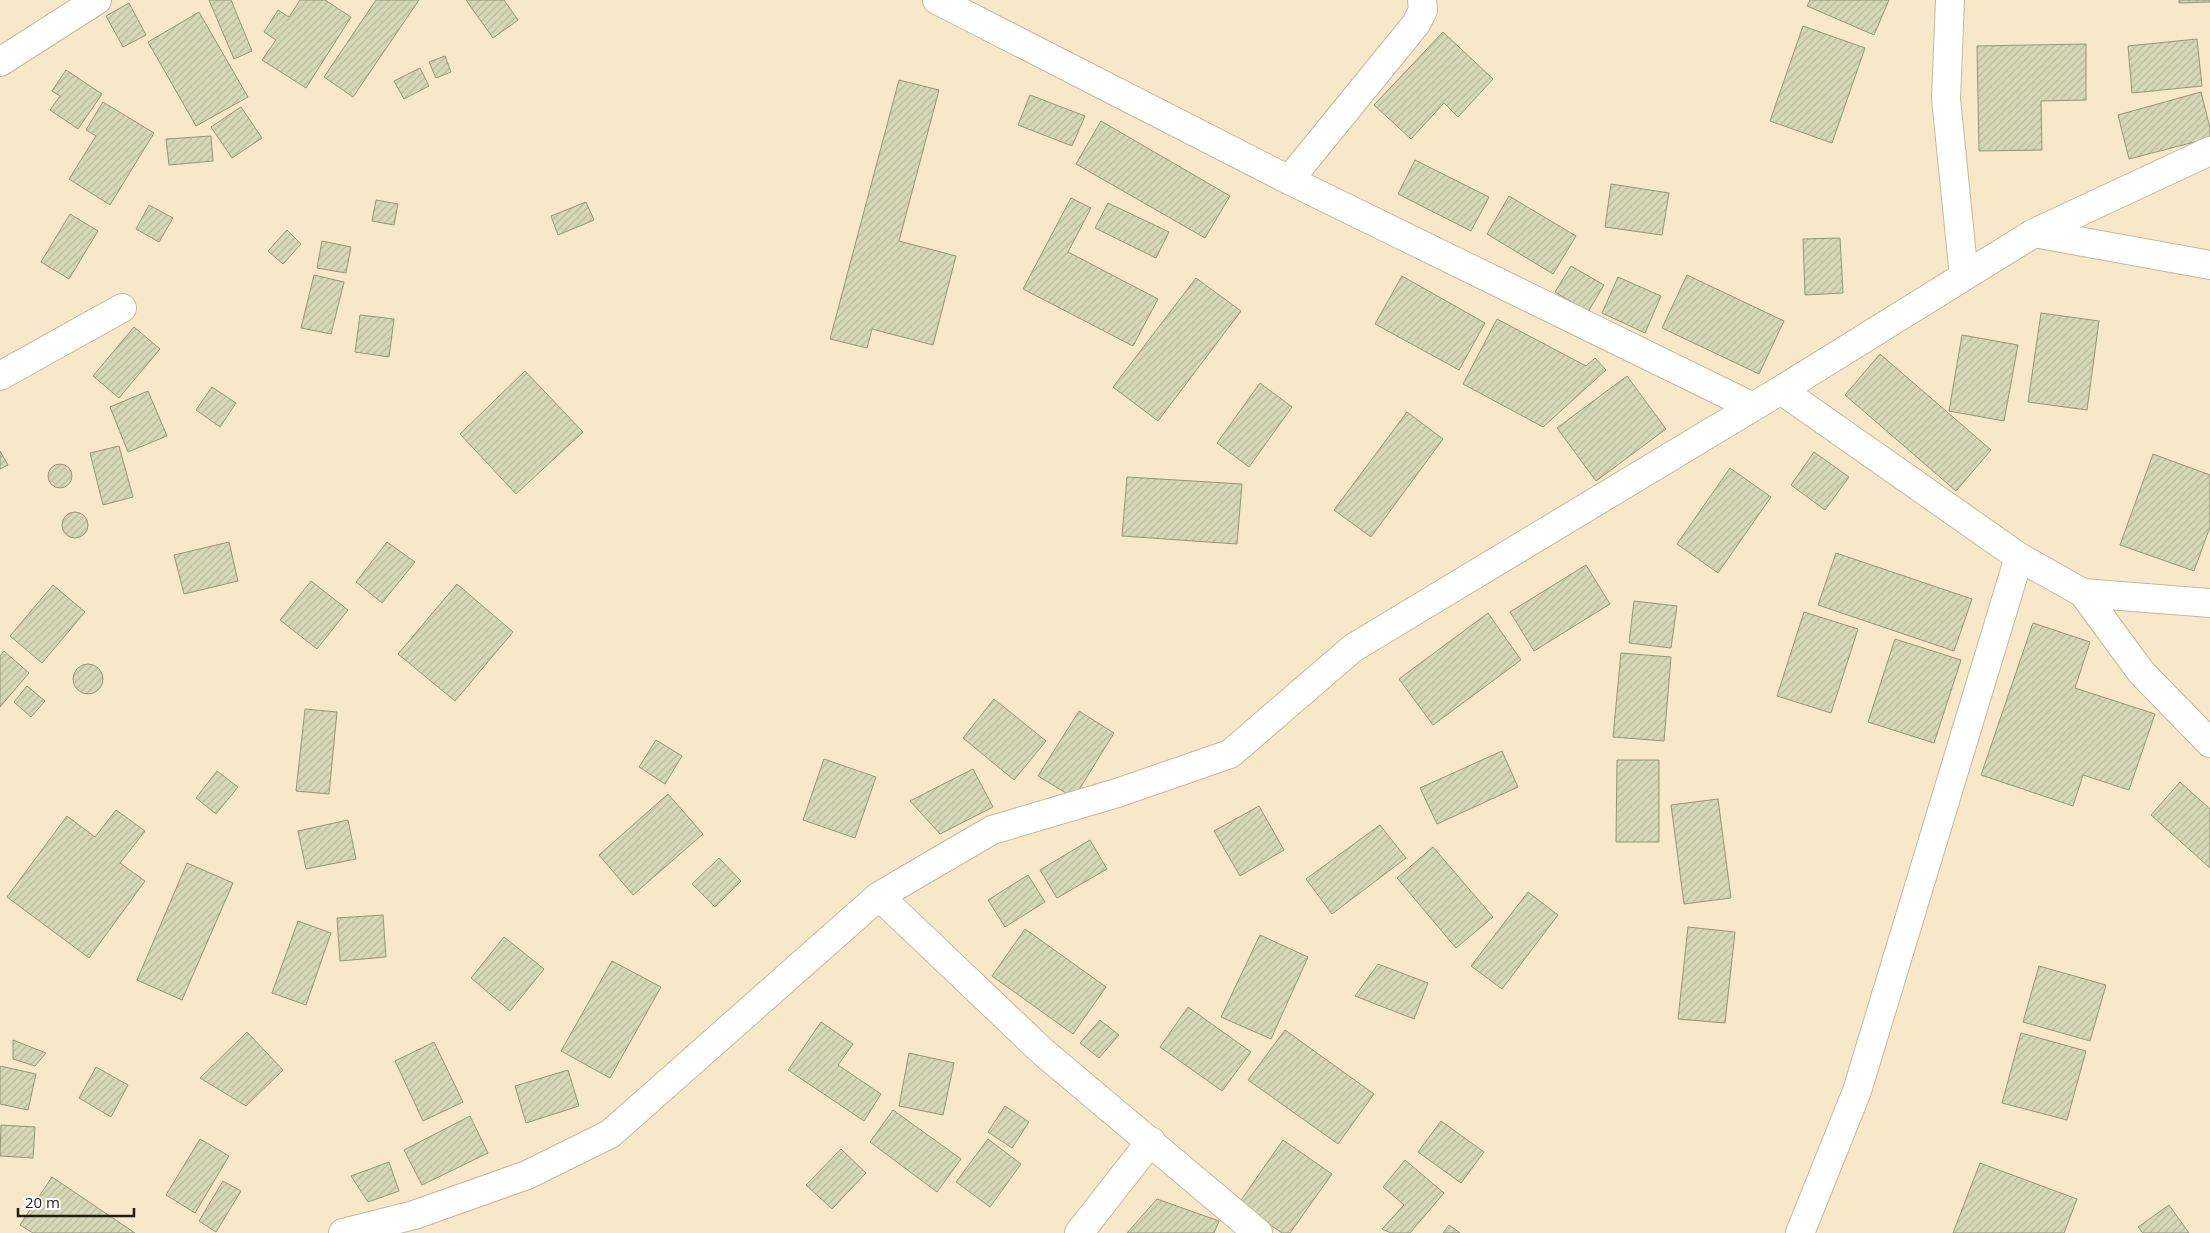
<svg xmlns="http://www.w3.org/2000/svg" width="2210" height="1233" font-family="'Open Sans',sans-serif">
	<defs>
		<pattern id="building-hatch" width="6" height="6" patternUnits="userSpaceOnUse" patternTransform="scale(1.25)"><rect width="6" height="6" fill="#d6d8b7"/><path d="M-1 1l2-2M0 6l6-6M5 7l2-2" fill="none" stroke="#b7b99c"/></pattern>
	</defs>
	<rect width="100%" height="100%" fill="#f8e8ca"/>
	<!-- building -->
	<path fill="url(#building-hatch)" stroke="#959677" d="M209 0H231L252 51 234 59Z
		M300 0H325L351 17 306 88 262 60 276 40 264 32 278 10 289 17Z
		M376 0H419L353 97 324 77Z
		M466 0H504L518 20 493 38Z
		M1810 0H1889L1874 35 1807 6Z
		M2179 0H2210V2L2179 3Z
		M129 3 146 35 123 47 106 16Z
		M199 12 248 97 196 126 148 42Z
		M1803 26 1865 48 1832 143 1770 121Z
		M1443 32 1493 79 1458 117 1444 103 1411 139 1374 105Z
		M2197 39 2202 86 2132 93 2128 46Z
		M2086 44V100L2041 101 2042 150 1979 151 1977 46Z
		M445 56 451 72 436 78 429 62Z
		M420 68 429 86 404 99 394 81Z
		M66 70 102 94 78 129 50 110 60 96 52 91Z
		M899 80 939 90 899 241 956 256 933 345 872 329 867 348 830 339Z
		M2201 92 2210 128V138L2129 159 2118 115Z
		M1030 95 1085 116 1072 146 1018 125Z
		M103 102 154 133 110 205 69 179 96 136 86 130Z
		M241 107 262 138 232 158 211 127Z
		M1101 121 1230 196 1205 238 1076 164Z
		M211 136 213 161 169 165 166 139Z
		M1415 160 1489 197 1471 231 1398 194Z
		M1611 184 1669 193 1662 235 1605 227Z
		M1509 196 1576 236 1553 274 1487 234Z
		M1071 198 1091 208 1068 252 1158 299 1133 346 1023 289Z
		M376 200 398 204 394 225 372 221Z
		M586 202 594 220 558 235 551 216Z
		M1108 203 1169 232 1156 258 1095 228Z
		M149 205 173 218 159 242 136 229Z
		M70 214 98 231 69 279 41 262Z
		M287 230 301 244 283 264 268 251Z
		M1840 238 1843 293 1805 295 1803 239Z
		M322 241 351 247 346 273 317 268Z
		M1571 266 1604 285 1588 312 1555 292Z
		M314 275 344 282 331 334 301 328Z
		M1687 275 1784 321 1759 374 1662 328Z
		M1402 276 1485 323 1459 370 1375 324Z
		M1618 277 1661 296 1645 333 1602 313Z
		M1196 278 1241 311 1158 421 1113 387Z
		M2041 313 2099 321 2087 410 2028 402Z
		M360 315 394 319 389 357 355 352Z
		M1497 319 1586 366 1595 358 1606 370 1543 427 1463 384Z
		M134 327 160 349 119 398 93 376Z
		M1962 335 2018 345 2004 421 1949 411Z
		M1880 354 1991 450 1956 491 1845 395Z
		M525 371 583 432 516 494 460 434Z
		M1627 376 1666 429 1596 481 1557 428Z
		M1260 383 1292 407 1249 467 1217 443Z
		M212 387 236 403 220 427 196 410Z
		M148 391 167 436 128 452 110 407Z
		M1407 412 1443 439 1371 537 1334 510Z
		M119 446 133 497 103 505 90 453Z
		M0 451 8 465 0 469Z
		M1814 452 1849 477 1825 510 1791 485Z
		M2153 454 2210 475V527L2194 571 2120 545Z
		M48 476a12 12 0 1 1 24 0a12 12 0 1 1-24 0Z
		M1730 468 1771 497 1718 573 1677 544Z
		M1127 477 1242 484 1237 544 1122 536Z
		M62 525a13 13 0 1 1 26 0a13 13 0 1 1-26 0Z
		M229 542 238 581 184 594 174 555Z
		M387 542 415 562 382 603 356 582Z
		M1836 553 1972 599 1954 651 1818 605Z
		M1586 565 1610 604 1534 651 1510 612Z
		M311 581 348 610 317 649 280 620Z
		M457 584 513 632 455 701 398 654Z
		M53 585 85 612 42 663 10 636Z
		M1634 601 1677 606 1671 648 1629 643Z
		M1804 612 1858 629 1831 713 1777 696Z
		M1488 613 1521 660 1433 725 1399 679Z
		M2033 623 2090 642 2075 688 2155 714 2129 790 2083 775 2073 806 1981 775Z
		M1895 639 1961 660 1934 743 1868 722Z
		M4 651 29 673 0 707V656Z
		M1621 653 1671 657 1664 741 1613 737Z
		M73 679a15 15 0 1 1 30 0a15 15 0 1 1-30 0Z
		M27 686 45 701 31 717 14 702Z
		M994 699 1046 741 1014 780 963 738Z
		M305 709 337 712 329 794 296 791Z
		M1079 711 1114 733 1074 798 1038 776Z
		M656 740 682 756 665 784 639 767Z
		M1502 751 1518 787 1437 824 1420 788Z
		M824 759 876 777 855 838 803 820Z
		M1617 760H1659V842H1616Z
		M973 769 993 807 940 834 910 801Z
		M217 771 238 787 216 814 196 798Z
		M2180 782 2210 809V868L2151 815Z
		M668 794 703 834 633 895 599 855Z
		M1718 799 1731 898 1684 904 1671 805Z
		M1259 806 1284 850 1240 876 1214 831Z
		M116 810 145 831 120 863 145 881 89 958 7 897 67 816 95 837Z
		M348 820 356 859 306 869 298 831Z
		M1380 825 1406 858 1332 914 1306 879Z
		M1090 840 1107 869 1057 898 1040 870Z
		M1433 847 1493 917 1456 948 1397 878Z
		M719 858 741 881 715 907 692 884Z
		M187 863 233 883 182 1000 137 980Z
		M1028 875 1045 902 1005 927 988 900Z
		M1528 892 1558 915 1502 989 1471 966Z
		M383 915 386 957 340 961 337 918Z
		M298 921 331 933 306 1005 272 993Z
		M1688 927 1735 932 1725 1023 1678 1019Z
		M1025 929 1106 987 1073 1034 992 976Z
		M1260 935 1308 957 1271 1039 1221 1017Z
		M504 937 544 969 510 1011 471 978Z
		M612 961 661 987 610 1078 561 1051Z
		M1378 964 1428 983 1414 1019 1355 996Z
		M2039 966 2106 985 2090 1041 2023 1022Z
		M1188 1007 1251 1052 1222 1091 1160 1047Z
		M1100 1020 1119 1035 1099 1058 1080 1043Z
		M821 1022 853 1044 838 1065 881 1094 864 1121 788 1070Z
		M1285 1030 1374 1094 1338 1144 1248 1080Z
		M247 1032 283 1070 246 1106 200 1078Z
		M2021 1033 2086 1051 2067 1120 2002 1103Z
		M13 1040 46 1053 35 1066 13 1059Z
		M434 1042 463 1102 423 1121 395 1061Z
		M909 1053 954 1063 943 1115 899 1106Z
		M0 1066 36 1074 28 1110 0 1104Z
		M96 1067 128 1085 111 1117 79 1098Z
		M568 1070 579 1106 526 1123 515 1086Z
		M1005 1106 1029 1122 1012 1148 988 1132Z
		M893 1110 961 1159 937 1192 870 1142Z
		M470 1116 488 1153 422 1185 404 1150Z
		M1441 1121 1484 1152 1461 1183 1418 1152Z
		M1 1125 35 1127 33 1158 0 1156Z
		M200 1139 229 1156 195 1213 166 1195Z
		M988 1139 1021 1164 990 1207 956 1182Z
		M1283 1140 1332 1174 1290 1233H1282L1239 1203Z
		M841 1149 866 1173 832 1209 806 1185Z
		M1405 1160 1444 1193 1410 1233H1391L1382 1229 1404 1205 1383 1187Z
		M389 1162 399 1191 368 1202 351 1176Z
		M1980 1163 2077 1199 2064 1233H1953Z
		M52 1177 135 1233H33L20 1225Z
		M223 1181 241 1191 216 1232 199 1221Z
		M1157 1199 1219 1221 1214 1233H1127Z
		M2169 1205 2189 1233H2143L2138 1227Z
		M1449 1225 1460 1233H1443Z"/>
	<g fill="none" stroke-linecap="round" stroke-linejoin="round">
		<!-- street casing -->
		<g stroke="#c7b89a" stroke-width="30">
			<path id="street" d="M937 0 1289 180 1751 406
				M1950 0 1946 99 1964 276
				M0 62 97 0
				M1289 180 1416 24 1423 10 1422 0
				M2034 233 2210 265
				M0 376 122 308
				M1781 390 2019 557 2083 593 2141 672 2210 743
				M2083 593 2210 603
				M879 896 1043 1052 1258 1233
				M343 1233 414 1215 527 1175 610 1134 879 896 992 830 1117 793 1230 754 1353 648 1781 390 2034 233 2210 151
				M1079 1233 1151 1141
				M1800 1233 1857 1091 2019 557"/>
		</g>
		<!-- street -->
		<use href="#street" stroke="#fff" stroke-width="28"/>
	</g>
	<!-- scale -->
	<path d="M18 1208v8h116v-8" fill="none" stroke="#211b10" stroke-width="2.5"/>
	<text x="25" y="1208" font-size="15" fill="#211b10" stroke="#ffffff" stroke-width="4" paint-order="stroke">20 m</text>
</svg>
